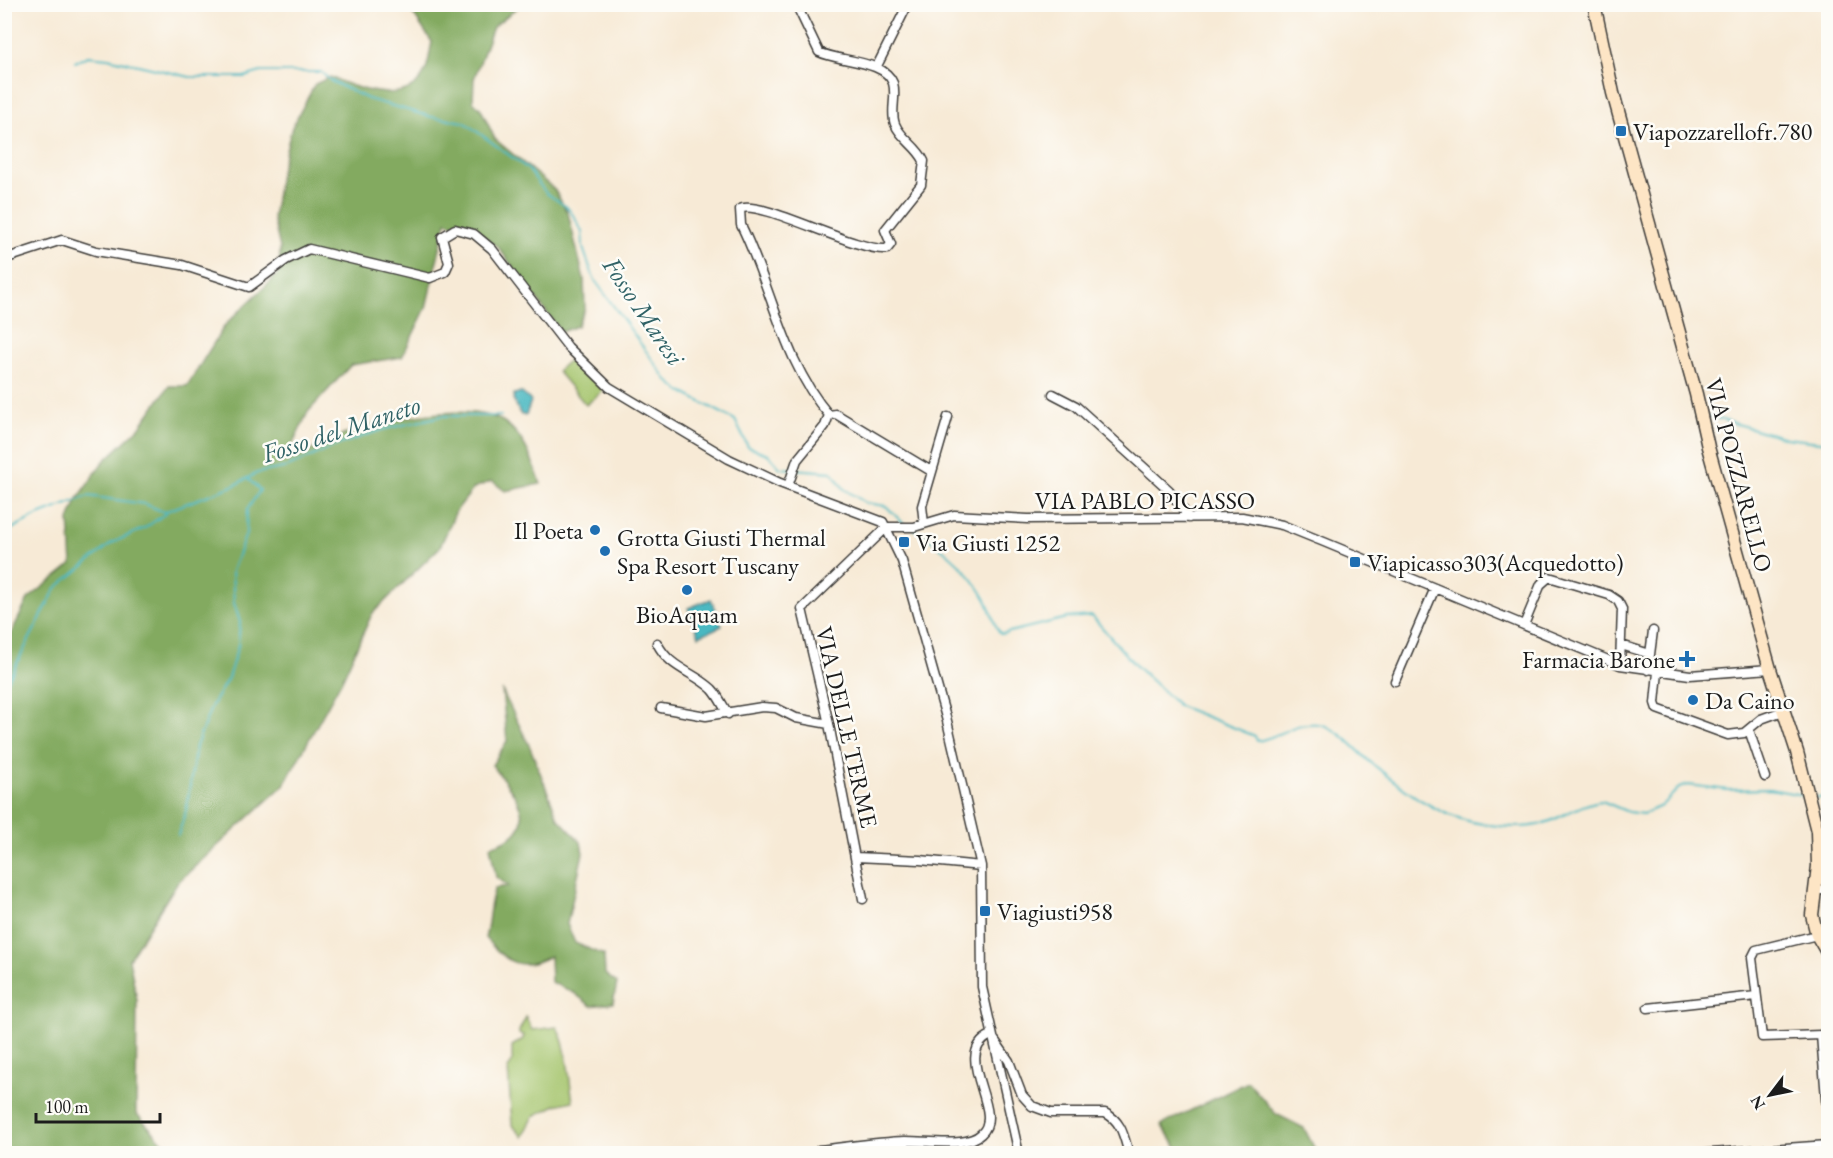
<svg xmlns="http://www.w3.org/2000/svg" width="1833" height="1158" font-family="'EB Garamond',serif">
	<rect width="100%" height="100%" fill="#fdfcf7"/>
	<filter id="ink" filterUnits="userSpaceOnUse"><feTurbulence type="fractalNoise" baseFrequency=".0167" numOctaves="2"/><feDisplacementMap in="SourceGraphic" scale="12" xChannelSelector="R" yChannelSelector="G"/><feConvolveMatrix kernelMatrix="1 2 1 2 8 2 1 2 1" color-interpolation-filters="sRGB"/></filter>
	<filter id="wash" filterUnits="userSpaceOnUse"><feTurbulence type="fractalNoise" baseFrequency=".008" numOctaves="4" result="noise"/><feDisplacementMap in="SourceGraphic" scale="24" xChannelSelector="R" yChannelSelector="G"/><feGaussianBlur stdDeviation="1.35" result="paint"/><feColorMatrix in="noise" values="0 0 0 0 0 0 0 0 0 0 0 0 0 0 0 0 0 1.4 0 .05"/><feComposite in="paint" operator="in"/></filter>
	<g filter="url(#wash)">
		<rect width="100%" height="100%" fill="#f7ead6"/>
		<!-- green -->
		<path fill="#a4c46c" stroke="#607044" stroke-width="1.5" d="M574 356 603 391 586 405 557 371Z
			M526 1017 532 1030 557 1027C569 1051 568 1075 573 1101L556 1105 534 1116 523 1137 512 1125 508 1069 512 1062V1046L523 1039 524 1035 519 1034V1031Z"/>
		<!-- forest -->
		<path fill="#83aa60" stroke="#50633e" stroke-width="1.5" d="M407 5H521L493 27 474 79 473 101 481 109 495 139 554 189 568 213 584 279 585 309 577 326 561 332 498 247 476 231 446 222 426 308 402 357 351 365 308 412 285 461C306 455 327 441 348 433 383 419 471 401 504 422 525 436 533 463 541 484L505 491 492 481 474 488 456 511 440 547 372 614 342 680 284 785 177 883 129 959 137 1000 136 1113 173 1153H5L4 648 28 599 72 564 69 520 77 500 102 463 139 428 169 386H187L225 325 279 273 280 248 273 218 280 173 292 127 315 84 330 77C357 89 411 109 426 69 429 61 430 50 432 42Z
			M502 690 530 747 558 818 581 842 583 853 567 924 575 943 604 955 605 974 617 983 613 1003 591 1006 574 993 551 982 550 956C520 973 506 962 485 938 490 921 488 905 495 888L508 886 496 877 490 846C546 831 516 795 492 765L507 741Z
			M1248 1082 1276 1114 1304 1128 1317 1153H1181L1161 1125Z"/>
		<!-- water -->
		<path fill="#49b8c1" stroke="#326a6e" stroke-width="1.5" d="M521 392 531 401 526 415H521L513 399 514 394Z
			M711 599 722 626 699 636 688 608Z"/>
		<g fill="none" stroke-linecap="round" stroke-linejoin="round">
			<!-- stream -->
			<path stroke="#49b8c1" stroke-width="2" d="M75 62 88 56 108 58 190 77H244L261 72H321L331 81 368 99 432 117 464 122 528 169 546 193 567 207 575 218 582 232 583 248 594 279 667 380 680 391 735 420 748 447 768 454 780 468 832 472 844 489 866 503 886 506 904 524
				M1708 416 1786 438 1828 443
				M4 524 10 530
				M914 529C943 547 970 570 986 600 992 611 993 625 1001 634L1067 618 1092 616 1134 664 1179 706 1255 736 1257 741C1279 738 1294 721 1318 724 1336 726 1356 749 1369 761 1403 789 1438 818 1483 824 1502 827 1524 829 1542 824 1562 818 1581 803 1602 801L1628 812 1643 814 1661 806 1679 788 1688 785 1728 790 1770 789 1802 795
				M4 533 36 516 88 496 145 504 164 512 235 485 257 473 288 467 335 446 381 430 442 416H501
				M4 688 56 588 112 543 145 528 166 513
				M1814 797 1828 799
				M178 835 186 811 196 746 212 705 228 678 238 646 240 622 234 603 232 571 246 534 247 510 260 490 247 478"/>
		</g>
	</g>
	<g filter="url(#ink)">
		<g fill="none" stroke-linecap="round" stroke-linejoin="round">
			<!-- street casing -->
			<g stroke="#3d3b38" stroke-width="11">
				<path id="street" d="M796 4 819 52C840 62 885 60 893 83 897 96 890 112 895 124 901 139 917 146 924 161L921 185 885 230 891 244 887 249C857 252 758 198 740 209L741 225C772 287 783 362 829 415
					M877 66 908 4
					M4 259 62 240 96 251 182 265 249 287 286 260 309 249 430 278 445 272 449 263 442 237 455 229 474 234 492 249 568 347 609 387 729 459 780 483 883 522 902 561 947 721 981 866 982 987 1019 1154
					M1053 394 1076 406 1169 490 1189 518
					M829 415 836 414 931 471
					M788 486 797 460 825 426 829 415
					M924 524 922 506 948 417
					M887 527H914L954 515 1028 519 1242 517 1282 525 1324 542 1620 665 1690 675 1770 669
					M1524 625 1541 584 1549 577 1609 595 1618 601 1622 609 1620 665
					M657 643C670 669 693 671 712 689 718 695 723 706 728 714
					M1621 645 1650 654
					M1648 670 1653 631
					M1658 672 1655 703 1657 709 1728 735 1744 733 1761 719 1783 711
					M1395 681 1435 588
					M661 708 706 716 762 707 776 708 796 718 829 724
					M1749 730 1765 777
					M856 857 920 860 981 866
					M1816 889 1828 891
					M863 899 829 724 802 609 887 527
					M1817 935 1756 950 1752 958 1762 1037 1821 1035 1828 1124
					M1648 1008 1756 996
					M813 1154 819 1150C847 1147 876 1142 905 1141 923 1141 942 1144 960 1142 968 1141 976 1139 981 1134 1007 1112 949 1055 991 1035L1009 1061 1022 1095 1032 1106 1051 1113H1105C1122 1121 1124 1137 1129 1154
					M1697 1154 1828 1145"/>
			</g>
			<!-- secondary casing -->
			<g stroke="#3d3b38" stroke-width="15">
				<path id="secondary" d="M1594 4 1613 93 1696 394 1708 447 1770 669 1797 752 1817 831 1818 866 1812 915 1817 935 1828 954"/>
			</g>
			<!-- street -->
			<use href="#street" stroke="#fff" stroke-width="8"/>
			<!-- secondary -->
			<use href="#secondary" stroke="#fde5c5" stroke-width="12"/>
		</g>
	</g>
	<!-- markers -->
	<g fill="#1f6fb2" stroke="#fdfcf7" stroke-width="2">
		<rect x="1615" y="125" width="12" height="12" rx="3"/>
		<circle cx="595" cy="530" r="6"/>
		<rect x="898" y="536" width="12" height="12" rx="3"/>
		<circle cx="605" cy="551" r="6"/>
		<rect x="1349" y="556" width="12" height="12" rx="3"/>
		<circle cx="687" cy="590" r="6"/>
		<path d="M1684 650h6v6h6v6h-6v6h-6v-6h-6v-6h6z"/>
		<circle cx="1693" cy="700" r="6"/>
		<rect x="979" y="905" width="12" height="12" rx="3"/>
	</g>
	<g text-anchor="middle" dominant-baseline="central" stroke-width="5" stroke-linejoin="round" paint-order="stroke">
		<!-- poi labels -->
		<g font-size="24" fill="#1c1c1c" stroke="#fdfcf7" text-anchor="start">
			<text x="1633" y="131">Viapozzarellofr.780</text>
			<text x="583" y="530" text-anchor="end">Il Poeta</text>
			<text x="617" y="537">Grotta Giusti Thermal<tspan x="617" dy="28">Spa Resort Tuscany</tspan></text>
			<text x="916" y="542">Via Giusti 1252</text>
			<text x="1367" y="562">Viapicasso303(Acquedotto)</text>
			<text x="687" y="614" text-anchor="middle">BioAquam</text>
			<text x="1675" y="659" text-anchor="end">Farmacia Barone</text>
			<text x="1705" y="700">Da Caino</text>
			<text x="997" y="911">Viagiusti958</text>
		</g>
		<!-- street labels -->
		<g font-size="24" fill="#1c1c1c" stroke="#fdfcf7">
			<text transform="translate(1739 475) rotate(75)">VIA POZZARELLO</text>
			<text x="1145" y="500">VIA PABLO PICASSO</text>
			<text transform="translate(847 727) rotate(77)">VIA DELLE TERME</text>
		</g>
		<!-- water labels -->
		<g font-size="26" font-style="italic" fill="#306266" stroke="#fdfcf7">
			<text transform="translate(644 311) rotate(56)">Fosso Maresi</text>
			<text transform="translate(341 429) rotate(-18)">Fosso del Maneto</text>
		</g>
	</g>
	<!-- margin -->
	<rect width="1833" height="1158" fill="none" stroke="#fdfcf7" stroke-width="24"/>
	<!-- north arrow -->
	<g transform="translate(1770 1095) rotate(238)" stroke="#fdfcf7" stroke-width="4.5" paint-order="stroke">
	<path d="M0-4.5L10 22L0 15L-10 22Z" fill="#1c1c1c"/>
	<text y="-9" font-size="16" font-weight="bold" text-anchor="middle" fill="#1c1c1c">N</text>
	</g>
	<!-- scale -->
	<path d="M36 1113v9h124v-9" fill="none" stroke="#1c1c1c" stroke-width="3"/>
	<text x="45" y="1113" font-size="18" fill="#1c1c1c" stroke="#fdfcf7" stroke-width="4.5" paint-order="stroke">100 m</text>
</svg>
